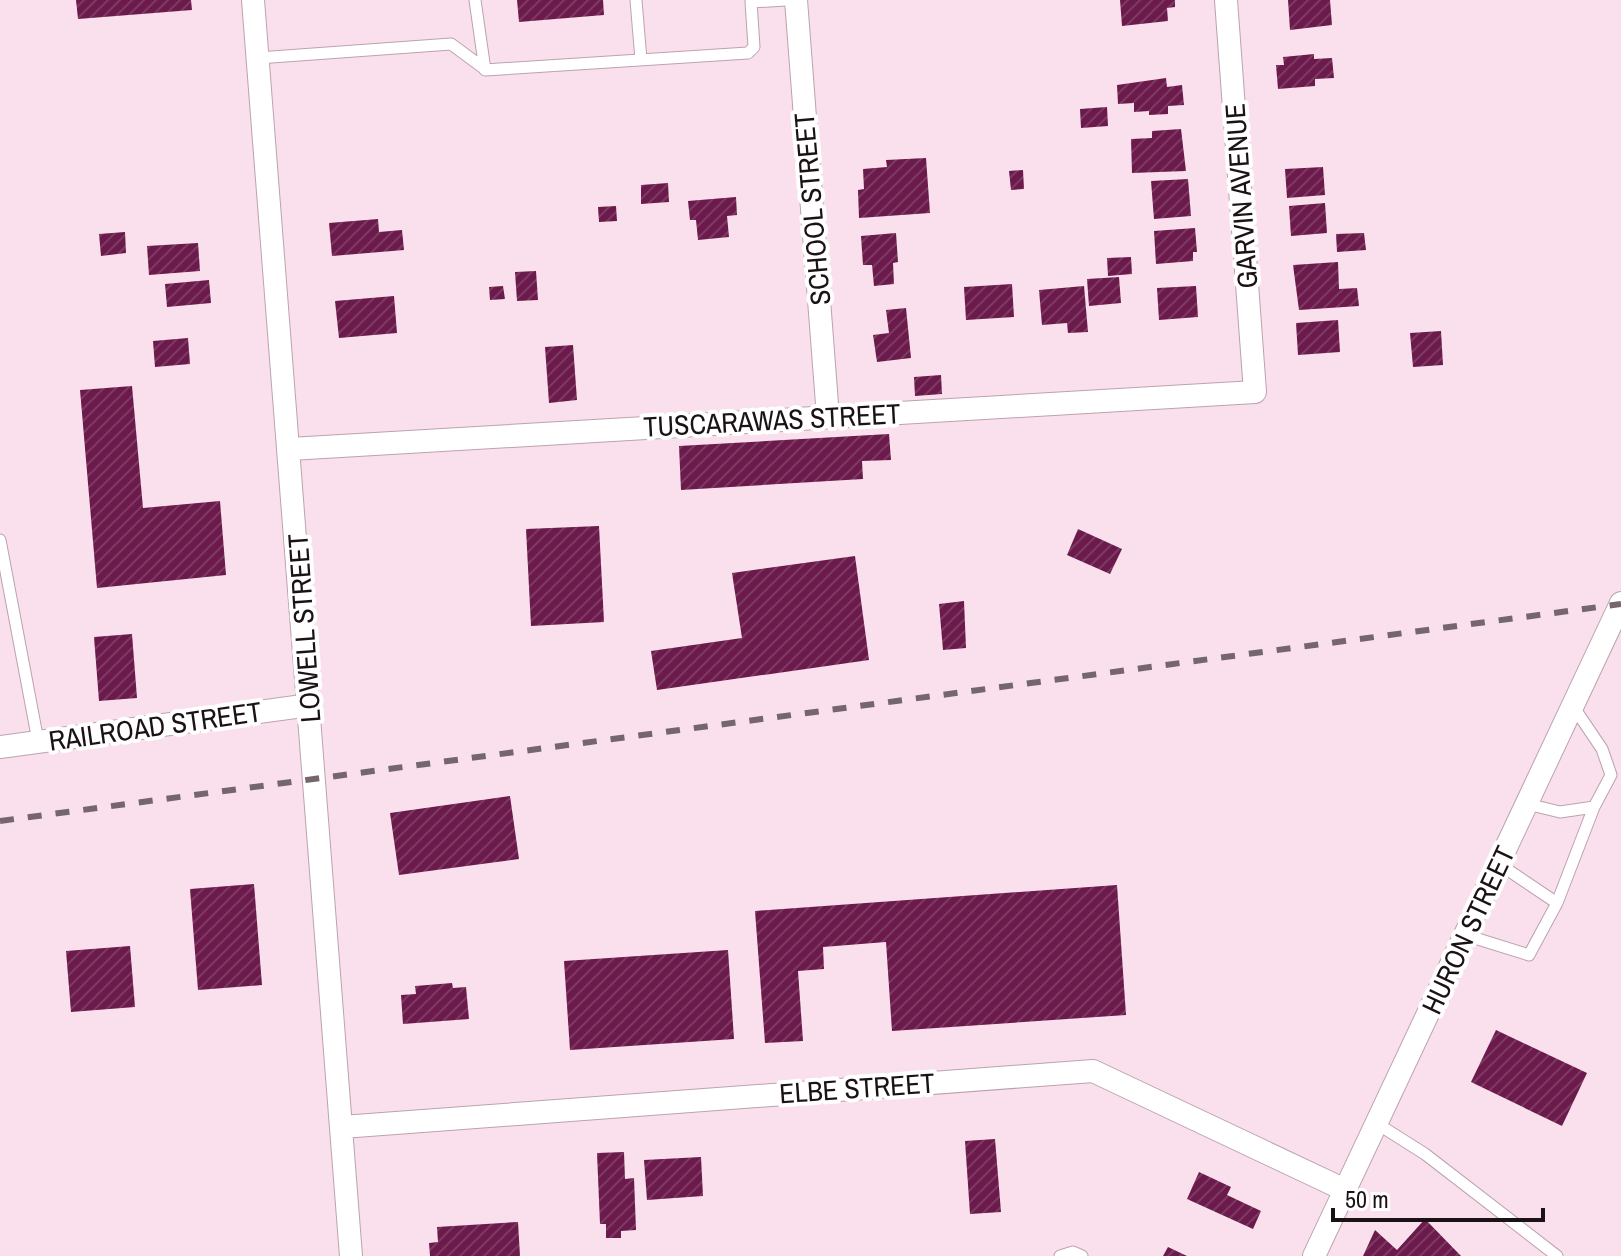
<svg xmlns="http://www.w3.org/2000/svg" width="1621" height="1256" font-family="'Archivo Narrow',sans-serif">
	<defs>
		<pattern id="building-hatch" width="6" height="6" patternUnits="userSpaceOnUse" patternTransform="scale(2)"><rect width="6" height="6" fill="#6b1a4b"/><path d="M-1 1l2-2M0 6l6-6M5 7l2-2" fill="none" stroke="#7b3a61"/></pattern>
	</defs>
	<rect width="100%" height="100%" fill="#fae0ec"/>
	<!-- building -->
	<path fill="url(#building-hatch)" d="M76 0H191L192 10 78 19Z
		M517 0H603L604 15 519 22Z
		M1120 0H1175V7L1167 8 1168 21 1122 26Z
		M1288 0H1330L1332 25 1290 30Z
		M1314 54V59L1332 58 1334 78 1315 79V86L1278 89 1276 65H1284L1283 57Z
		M1166 78 1167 87 1182 85 1184 105 1168 106V114L1149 115V111L1134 112V103L1118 104 1117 85Z
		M1107 107 1108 126 1081 128 1080 109Z
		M1181 129 1186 171 1132 173 1131 139 1152 138V131Z
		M926 158 930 213 859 218 858 190 864 189 863 169 887 167 886 160Z
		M1323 167 1325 195 1287 198 1285 169Z
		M1023 170 1024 189 1011 190 1009 171Z
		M1188 179 1191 216 1154 219 1151 181Z
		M668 183 669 202 641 204V185Z
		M736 197 737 215 727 216 729 237 698 240 696 220H690L688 201Z
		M1325 203 1327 233 1291 236 1289 206Z
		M616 206 617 221 599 222 598 207Z
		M378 219 379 232 402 230 404 250 332 256 329 223Z
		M1195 228 1197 252H1193V261L1156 264 1154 231Z
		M125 232 126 253 101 256 99 234Z
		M896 233 898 262 893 263 894 284 874 286 872 265H863L861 236Z
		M1364 233 1366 250 1337 252 1336 234Z
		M198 243 200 271 149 275 147 246Z
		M1131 257 1132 274 1108 276 1107 258Z
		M1338 262 1339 289 1357 288 1359 306 1299 310 1293 265Z
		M536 271 538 300 517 301 515 272Z
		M1119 277 1121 303 1089 306 1087 279Z
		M209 280 211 303 167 307 165 284Z
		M1012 284 1014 317 966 320 964 287Z
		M503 286 505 299 490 300 489 287Z
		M1084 286 1088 332 1068 333 1067 323 1042 325 1039 290Z
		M1196 286 1198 317 1159 320 1157 288Z
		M394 296 397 333 339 338 335 301Z
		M906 308 911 358 877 362 873 335 889 333 886 310Z
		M1338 320 1340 352 1298 355 1296 323Z
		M1441 331 1443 365 1413 367 1410 333Z
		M188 338 190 364 155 367 153 341Z
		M573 345 577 400 549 403 545 347Z
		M941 375 942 394 915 396 914 377Z
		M132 386 143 508 220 501 226 575 97 588 80 390Z
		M889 434 891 460 862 461 863 479 681 490 679 446Z
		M599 526 604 622 531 626 526 529Z
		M1078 529 1122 549 1110 574 1067 555Z
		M855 556 869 660 657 690 651 651 742 638 732 573Z
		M964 601 966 648 943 650 939 604Z
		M132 634 137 698 99 701 94 637Z
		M510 796 519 859 399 875 390 813Z
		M254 884 262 985 198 990 190 889Z
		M1117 885 1126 1015 892 1031 886 942 823 947 824 969 798 971 803 1041 765 1043 755 911Z
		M130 946 135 1007 71 1012 66 951Z
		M728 950 734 1039 570 1050 564 961Z
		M452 983 453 988 466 987 469 1019 403 1024 401 995 416 994 415 986Z
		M1496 1030 1587 1073 1562 1126 1471 1082Z
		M995 1139 1001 1212 970 1214 965 1141Z
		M624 1152 625 1179 634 1178 636 1230 621 1231V1238H606V1224H600L597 1153Z
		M701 1157 703 1196 647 1200 644 1160Z
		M1199 1172 1231 1187 1227 1195 1261 1211 1253 1229 1187 1199Z
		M1425 1219 1461 1256H1363L1375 1230 1397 1250Z
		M518 1222 520 1256H430L429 1243 438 1242 437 1227Z
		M1168 1247 1187 1256H1163Z"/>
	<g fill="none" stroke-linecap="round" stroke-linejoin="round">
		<!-- lane casing -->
		<g stroke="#bba3ae" stroke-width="13">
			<path id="lane" d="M475 0 485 70 748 53 754 47 751 2 786 0
				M636 0 641 60
				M258 58 451 44 485 69
				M0 540 38 741
				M1527 804 1560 812 1594 807 1611 775 1602 749 1573 706
				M1557 903 1594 807
				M1465 935 1529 955 1557 903 1499 864
				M1376 1123 1425 1154 1557 1256
				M1060 1256 1073 1252 1082 1256"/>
		</g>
		<!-- street casing -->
		<g stroke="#bba3ae" stroke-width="24">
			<path id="street" d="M253 0 351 1256
				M796 0 828 417
				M290 449 1255 392 1226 0
				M0 747 310 705
				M342 1127 1093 1071 1345 1190
				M1314 1256 1621 603"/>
		</g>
		<!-- lane -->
		<use href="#lane" stroke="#fff" stroke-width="11"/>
		<!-- street -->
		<use href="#street" stroke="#fff" stroke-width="22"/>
		<!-- rail -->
		<path stroke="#75656c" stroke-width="6" stroke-dasharray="14 14" stroke-linecap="butt" d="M0 821 1621 604"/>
	</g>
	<g text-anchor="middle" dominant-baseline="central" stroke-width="8" stroke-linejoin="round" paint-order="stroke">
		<!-- street labels -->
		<g font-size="28" fill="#1b1216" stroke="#fff">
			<text transform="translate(1241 196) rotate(-94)">GARVIN AVENUE</text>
			<text transform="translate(812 209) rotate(-95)">SCHOOL STREET</text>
			<text transform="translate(772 420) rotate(-3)">TUSCARAWAS STREET</text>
			<text transform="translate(304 628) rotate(-94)">LOWELL STREET</text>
			<text transform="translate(155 726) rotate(-8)">RAILROAD STREET</text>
			<text transform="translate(1468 930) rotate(-65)">HURON STREET</text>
			<text transform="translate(857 1088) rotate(-4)">ELBE STREET</text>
		</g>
	</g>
	<!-- scale -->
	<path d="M1333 1208v12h210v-12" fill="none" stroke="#1b1216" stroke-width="4"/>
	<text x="1345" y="1208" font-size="24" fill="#1b1216" stroke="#ffffff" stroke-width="6" paint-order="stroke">50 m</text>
</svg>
